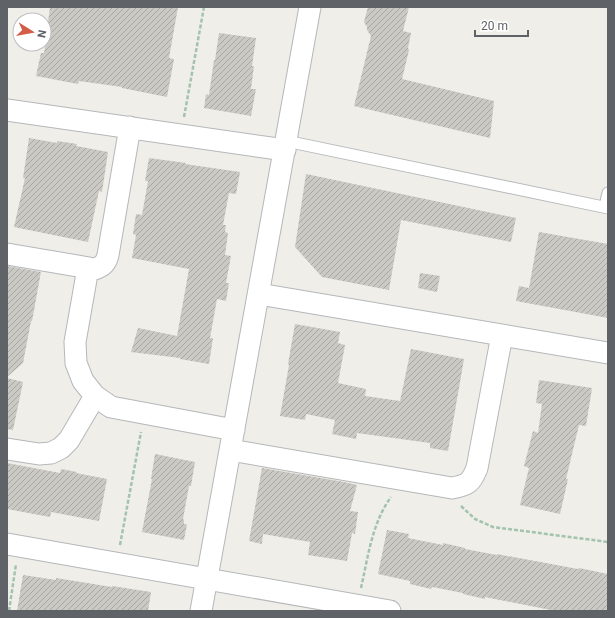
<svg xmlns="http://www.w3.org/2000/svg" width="615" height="618" font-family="Roboto,sans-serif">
	<defs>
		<pattern id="building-hatch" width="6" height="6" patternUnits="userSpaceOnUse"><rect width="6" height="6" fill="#cbc9c4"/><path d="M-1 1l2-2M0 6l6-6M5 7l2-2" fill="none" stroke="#a8a7a3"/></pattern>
	</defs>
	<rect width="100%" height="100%" fill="#efeee8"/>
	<!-- building -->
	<path fill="url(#building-hatch)" d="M50 7H178L169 58 174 59 167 97 122 88V87L79 81 78 84 36 76 41 53H44L49 22H48Z
		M368 7H409L403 31 411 33 408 48 409 50 402 79 494 101 490 138 354 106 371 36 367 30V27L364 22Z
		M219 33 256 38 252 66H254L251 89H256L251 116 204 108 206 94 209 95 214 60H215Z
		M29 138 57 143V141L77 144 76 146 108 152 102 192 99 191 88 242 14 227 25 178H23Z
		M149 158 186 163 185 164 240 172 236 194 229 193 223 225H226L225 232 228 233 225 255 231 256 226 283H229L226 301 217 299 210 338H213L209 364 180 359V358L131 352 138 328 177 336 189 269 132 258 136 235 133 234 136 214 142 215 148 181H145Z
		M306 174 516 218 511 242 401 220 389 290 322 277 295 247Z
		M539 232 608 244V318L516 301 519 286 529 288Z
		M7 266 41 272 32 321H31L23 363 7 377Z
		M420 273 440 276 437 292 418 288Z
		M295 324 340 332 338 343 345 345 338 383 366 389 365 396 400 401 411 349 464 359 448 451 430 448V443L357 433 356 439 332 434 335 420 306 414 305 420 280 416 289 365 288 364Z
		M7 378 23 382 13 430 7 429Z
		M539 380 592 388 586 426 579 425 566 479H568L560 514 520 505 529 468 524 466 533 431 538 433 542 404 536 403Z
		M155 454 195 462 191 486H189L183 519 184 520V524H187L184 540 142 532 152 479H151Z
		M7 463 60 473 61 469 77 472 76 473 107 479 99 521 51 512 50 517 7 509Z
		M262 468 344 482 357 485 350 511 358 512 355 534 352 533 347 561 308 555 310 542 263 534 262 544 249 541Z
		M387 530 409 534 408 538 443 545V543L465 548V549L497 555V554L578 569 579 568 608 574V611H556L485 597V599L463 594V593L432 587 431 589 410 584V581L378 574Z
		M23 575 56 580V578L112 587V586L151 592 148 611H17Z"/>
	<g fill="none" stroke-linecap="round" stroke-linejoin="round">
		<!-- lane casing -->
		<g stroke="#b5b7ba" stroke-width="13">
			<path id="lane" d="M286 141 608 208
				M605 206 608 193"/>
		</g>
		<!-- street casing -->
		<g stroke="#b5b7ba" stroke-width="23">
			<path id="street" d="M7 110 285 150
				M7 254 95 269C103 266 106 263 108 255L130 127
				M88 268 75 342 76 363 83 381 95 396 111 407 234 430
				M259 294 608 353
				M7 449 39 454 51 453 61 448 69 440 95 396
				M230 450 452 488C468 485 471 483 477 468L502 335
				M7 544 390 611
				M201 611 310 7"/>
		</g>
		<!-- path -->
		<path stroke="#a2c3ad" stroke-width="2.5" stroke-dasharray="4 2" stroke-linecap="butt" d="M184 117 204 7
			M461 506 475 519 493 527 608 542
			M120 545 141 432
			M361 588C368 557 372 523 391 497
			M9 611 16 564"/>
		<!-- lane -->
		<use href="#lane" stroke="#fff" stroke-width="11"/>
		<!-- street -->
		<use href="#street" stroke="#fff" stroke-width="21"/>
	</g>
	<!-- border -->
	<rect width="615" height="618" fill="none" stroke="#5f6266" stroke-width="16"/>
	<!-- north arrow -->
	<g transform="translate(32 32) rotate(101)"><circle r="19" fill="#ffffff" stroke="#bfc0c2"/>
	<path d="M0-3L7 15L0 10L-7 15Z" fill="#d45d49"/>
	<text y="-6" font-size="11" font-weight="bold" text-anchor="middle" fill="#5f6266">N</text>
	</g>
	<!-- scale -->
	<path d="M475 30v6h53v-6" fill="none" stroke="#5f6266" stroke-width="2"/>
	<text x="481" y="30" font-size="12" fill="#5f6266" stroke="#ffffff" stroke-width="3" paint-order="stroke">20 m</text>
</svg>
